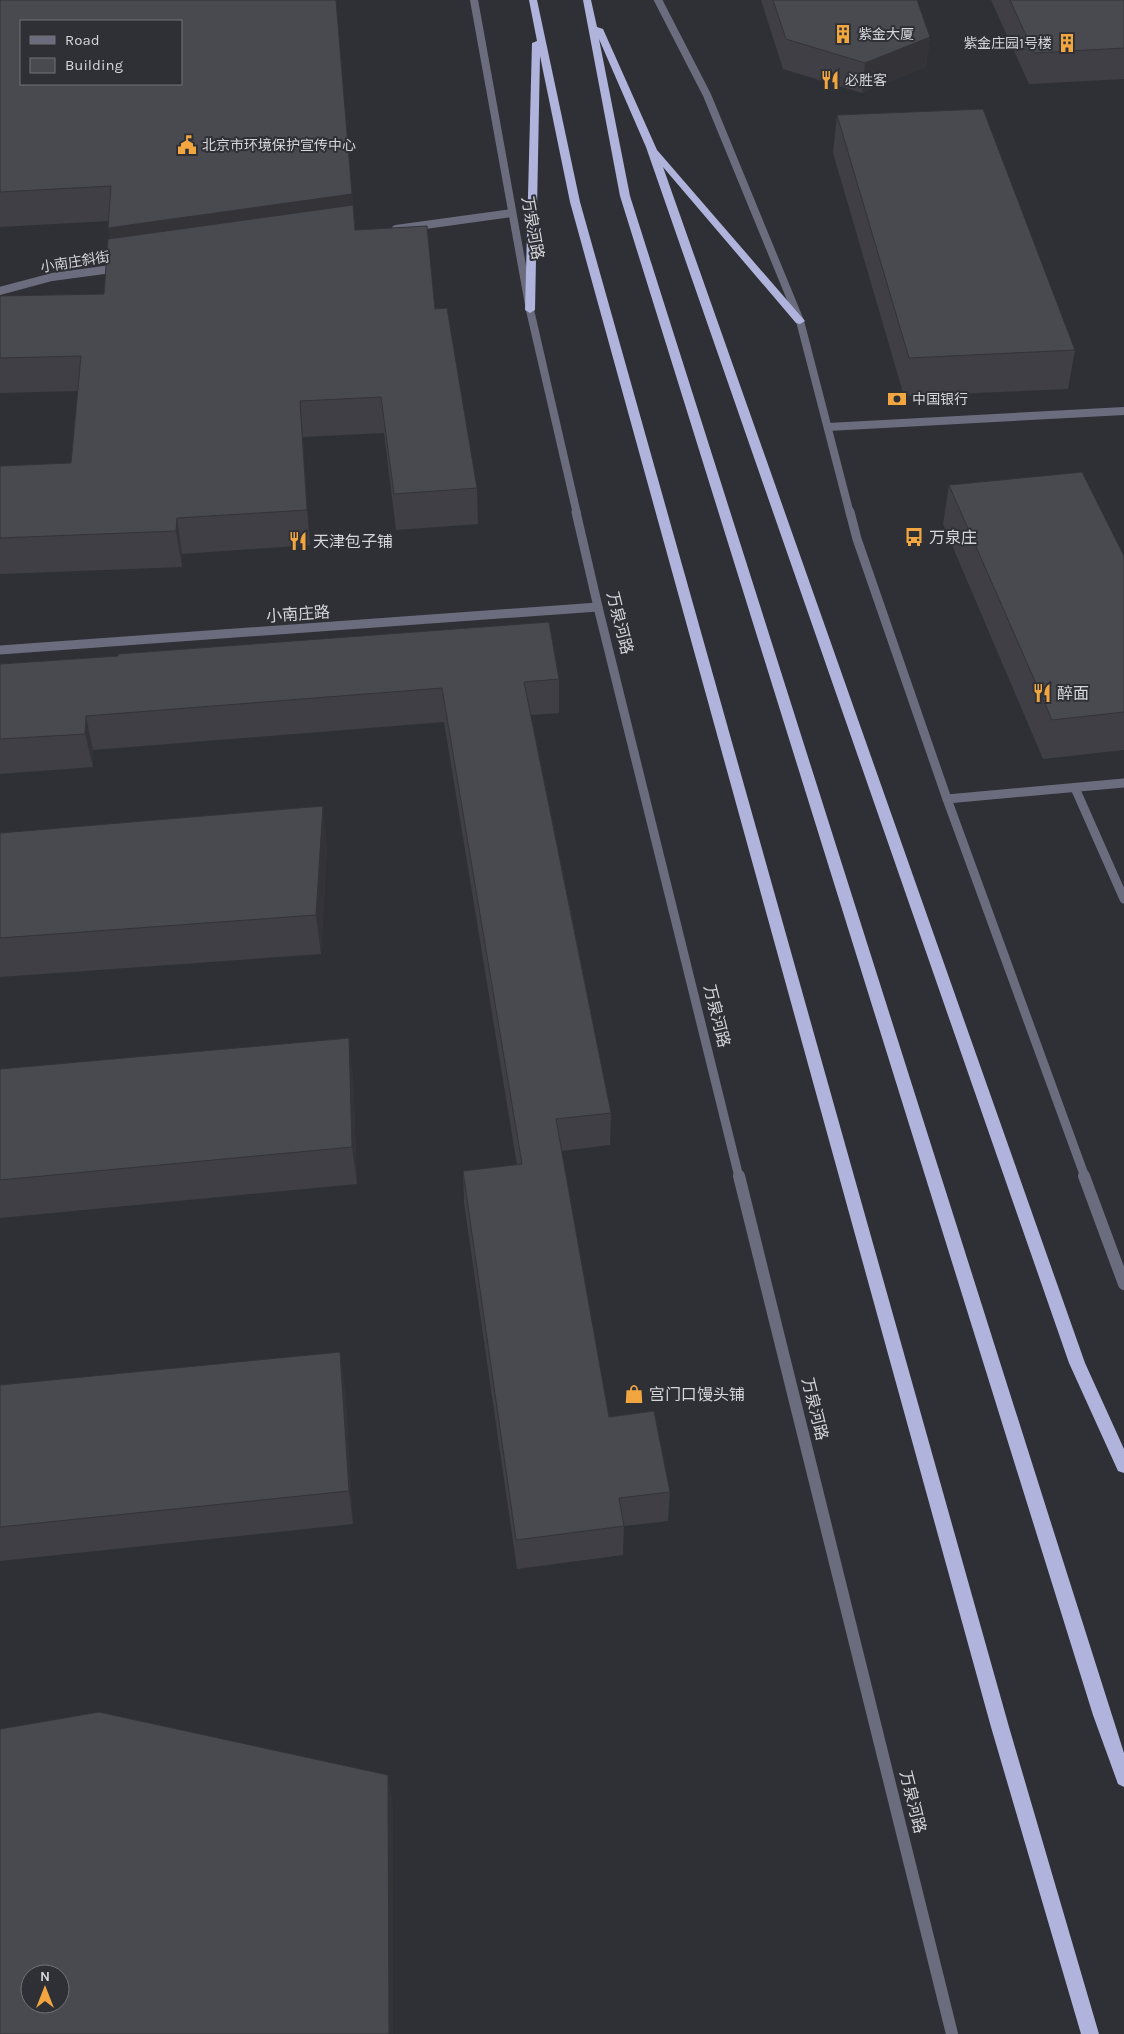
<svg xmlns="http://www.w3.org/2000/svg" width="1124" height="2034" font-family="Karla,'Noto Sans SC',sans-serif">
	<rect width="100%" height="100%" fill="#2f3036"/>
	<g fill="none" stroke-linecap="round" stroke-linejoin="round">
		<!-- service-far1 -->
		<path stroke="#6b6d7f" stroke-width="8" d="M396 229 512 213
			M0 291 52 277 119 268"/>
		<!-- service -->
		<path stroke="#6b6d7f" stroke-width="9" d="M1075 788 1124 899
			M947 799 1124 783"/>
		<!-- minor-far1 -->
		<path stroke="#6b6d7f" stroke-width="8" d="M828 427 1124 411"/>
		<!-- minor -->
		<path stroke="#6b6d7f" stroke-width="9" d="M0 650 598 607"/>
		<!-- tertiary-far2 -->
		<path stroke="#6b6d7f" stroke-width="8" d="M474 0 530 310 577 514
			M658 0 707 95 800 321 850 514"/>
		<!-- tertiary-far1 -->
		<path stroke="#6b6d7f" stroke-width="9" d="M576 512 598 607 739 1177
			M850 512 857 539 947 799 1085 1177"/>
		<!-- tertiary -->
		<path stroke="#6b6d7f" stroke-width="12" d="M739 1176 952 2034
			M1084 1176 1124 1284"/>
		<!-- trunk -->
		<path fill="#b0b4dc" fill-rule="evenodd" d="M529 0H537L580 202 1009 1727 1099 2034H1081L991 1727 570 202 540 56 535 310 530 313 525 310 532 43 537 41Z
			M583 0H591L597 27 603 29 657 150 805 321 800 324 796 323 663 167 1085 1363 1124 1449V1473L1118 1471 1069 1363 646 147 599 39 630 196 1124 1753V1787L1118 1784 1093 1715 620 196Z"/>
	</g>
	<!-- wall -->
	<path fill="#3f3f45" d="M0 0H336L355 230 435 309 477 488 478 524 396 530 384 433 303 437 310 545 182 554V567L0 574V466L71 463 78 391 0 393V296L104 294 110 239 109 221 0 227Z
		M761 0H917L930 37 926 67 862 93 783 69Z
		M991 0H1124V79L1029 84Z
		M837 115 1075 350 1068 389 904 396 833 153Z
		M949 485 1124 556V750L1043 759 943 524Z
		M0 664 559 679V713L531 715 611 1113 610 1145 561 1151 609 1417 670 1492 668 1521 624 1526 623 1555 517 1569 464 1203 463 1171 517 1165 444 722 93 750V767L0 774Z
		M0 833 327 845 321 954 0 977Z
		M0 1069 353 1076 357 1184 0 1218Z
		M0 1385 345 1387 353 1524 0 1561Z"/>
	<!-- shaded-wall -->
	<path fill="#333338" d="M930 37 926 67 862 93 865 63Z
		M352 194 355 229 114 263 108 228Z
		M300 401 303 437 310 545 307 510Z
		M177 518 182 554V567L176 531Z
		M86 716 93 750V767L85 734Z
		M323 806 327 845 321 954 316 915Z
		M349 1038 353 1076 357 1184 352 1147Z
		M340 1352 345 1387 353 1524 349 1491Z
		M388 1775 393 1804V2034H389Z"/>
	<!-- building -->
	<path fill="#494950" stroke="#333338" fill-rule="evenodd" d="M0 0H336L352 194 108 228 111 186 0 192ZM21 21H181V84H21Z
		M773 0H917L930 37 865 63 786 39Z
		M1010 0H1124V48L1034 53Z
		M983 109 1075 350 909 358 837 115Z
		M353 205 355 230 427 226 435 309 447 308 477 488 394 494 381 397 300 401 307 510 177 518 176 531 0 538V466L71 463 81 356 0 358V296L104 294 108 239Z
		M1082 472 1124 556V712L1052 720 949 485Z
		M549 622 559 679 524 682 611 1113 556 1119 609 1417 654 1411 670 1492 619 1498 624 1526 516 1540 463 1171 522 1164 442 688 86 716 85 734 0 739V664L118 656V654Z
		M323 806 316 915 0 938V833Z
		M349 1038 352 1147 0 1180V1069Z
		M340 1352 349 1491 0 1527V1385Z
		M99 1712 388 1775 389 2034H0V1729ZM30 1974H60V2004H30Z"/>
	<!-- icons -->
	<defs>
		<g id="building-bare" transform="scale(1.5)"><path d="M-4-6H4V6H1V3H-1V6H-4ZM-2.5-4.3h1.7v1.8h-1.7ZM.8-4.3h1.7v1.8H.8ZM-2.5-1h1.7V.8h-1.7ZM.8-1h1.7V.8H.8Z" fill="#f1a63f" stroke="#2f3036" stroke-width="2.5" paint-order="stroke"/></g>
		<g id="restaurant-bare" transform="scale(1.5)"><path d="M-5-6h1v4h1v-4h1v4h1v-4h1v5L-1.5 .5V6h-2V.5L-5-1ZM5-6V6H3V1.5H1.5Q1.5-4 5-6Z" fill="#f1a63f" stroke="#2f3036" stroke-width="2.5" paint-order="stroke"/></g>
		<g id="civic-bare" transform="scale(1.5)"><path d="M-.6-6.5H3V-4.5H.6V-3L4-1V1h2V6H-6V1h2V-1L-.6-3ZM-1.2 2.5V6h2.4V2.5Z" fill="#f1a63f" stroke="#2f3036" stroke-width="2.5" paint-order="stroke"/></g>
		<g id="bank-bare" transform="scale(1.5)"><path d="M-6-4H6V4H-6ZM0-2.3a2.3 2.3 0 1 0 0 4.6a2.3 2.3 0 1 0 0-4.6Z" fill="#f1a63f" stroke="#2f3036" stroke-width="2.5" paint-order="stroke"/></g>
		<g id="bus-bare" transform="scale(1.5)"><path d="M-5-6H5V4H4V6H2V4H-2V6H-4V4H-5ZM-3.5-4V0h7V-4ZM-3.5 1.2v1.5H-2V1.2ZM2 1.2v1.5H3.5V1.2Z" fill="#f1a63f" stroke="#2f3036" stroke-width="2.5" paint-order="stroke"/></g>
		<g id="shop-bare" transform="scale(1.5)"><path d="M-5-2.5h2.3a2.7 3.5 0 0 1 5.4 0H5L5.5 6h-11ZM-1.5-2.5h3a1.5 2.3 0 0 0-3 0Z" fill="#f1a63f" stroke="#2f3036" stroke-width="2.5" paint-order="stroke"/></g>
	</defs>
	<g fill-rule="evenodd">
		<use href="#building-bare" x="843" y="34"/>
		<use href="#building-bare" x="1067" y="43"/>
		<use href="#restaurant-bare" x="830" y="80"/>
		<use href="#civic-bare" x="187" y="145"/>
		<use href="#bank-bare" x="897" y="399"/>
		<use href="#bus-bare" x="914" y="537"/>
		<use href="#restaurant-bare" x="298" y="541"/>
		<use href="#restaurant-bare" x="1042" y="693"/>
		<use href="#shop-bare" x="634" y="1394"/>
	</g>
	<g text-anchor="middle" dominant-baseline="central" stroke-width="4" stroke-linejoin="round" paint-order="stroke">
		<!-- far-poi labels -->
		<g font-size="14" fill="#d6d6da" stroke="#2f3036" text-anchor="start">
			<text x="858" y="34">紫金大厦</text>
			<text x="1052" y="43" text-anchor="end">紫金庄园1号楼</text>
			<text x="845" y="80">必胜客</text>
			<text x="202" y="145">北京市环境保护宣传中心</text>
			<text x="912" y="399">中国银行</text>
		</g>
		<!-- far-street labels -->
		<g font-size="14" fill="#d6d6da" stroke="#2f3036">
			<text transform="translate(75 262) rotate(-9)">小南庄斜街</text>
		</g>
		<!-- street labels -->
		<g font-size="16" fill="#d6d6da" stroke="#2f3036">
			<text transform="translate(533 228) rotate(80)">万泉河路</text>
			<text transform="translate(298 614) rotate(-4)">小南庄路</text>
			<text transform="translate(620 623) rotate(76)">万泉河路</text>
			<text transform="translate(717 1016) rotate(76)">万泉河路</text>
			<text transform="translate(815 1409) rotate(76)">万泉河路</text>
			<text transform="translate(913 1802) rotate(76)">万泉河路</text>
		</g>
		<!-- poi labels -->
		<g font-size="16" fill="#d6d6da" stroke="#2f3036" text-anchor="start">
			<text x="929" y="537">万泉庄</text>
			<text x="313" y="541">天津包子铺</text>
			<text x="1057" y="693">醉面</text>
			<text x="649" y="1394">宫门口馒头铺</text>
		</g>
	</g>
	<!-- legend -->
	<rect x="20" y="20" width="162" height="65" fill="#2f3036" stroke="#727278"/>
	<rect x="30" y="36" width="25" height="8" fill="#6b6d7f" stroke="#727278"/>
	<text x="65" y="45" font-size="15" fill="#d6d6da">Road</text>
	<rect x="30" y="58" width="25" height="15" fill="#494950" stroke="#727278"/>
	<text x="65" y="70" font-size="15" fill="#d6d6da">Building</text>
	<!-- north arrow -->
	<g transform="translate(45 1989)"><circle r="24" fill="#2f3036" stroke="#727278"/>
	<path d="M0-4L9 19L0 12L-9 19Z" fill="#f1a63f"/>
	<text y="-8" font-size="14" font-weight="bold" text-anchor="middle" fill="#d6d6da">N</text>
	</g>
</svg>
